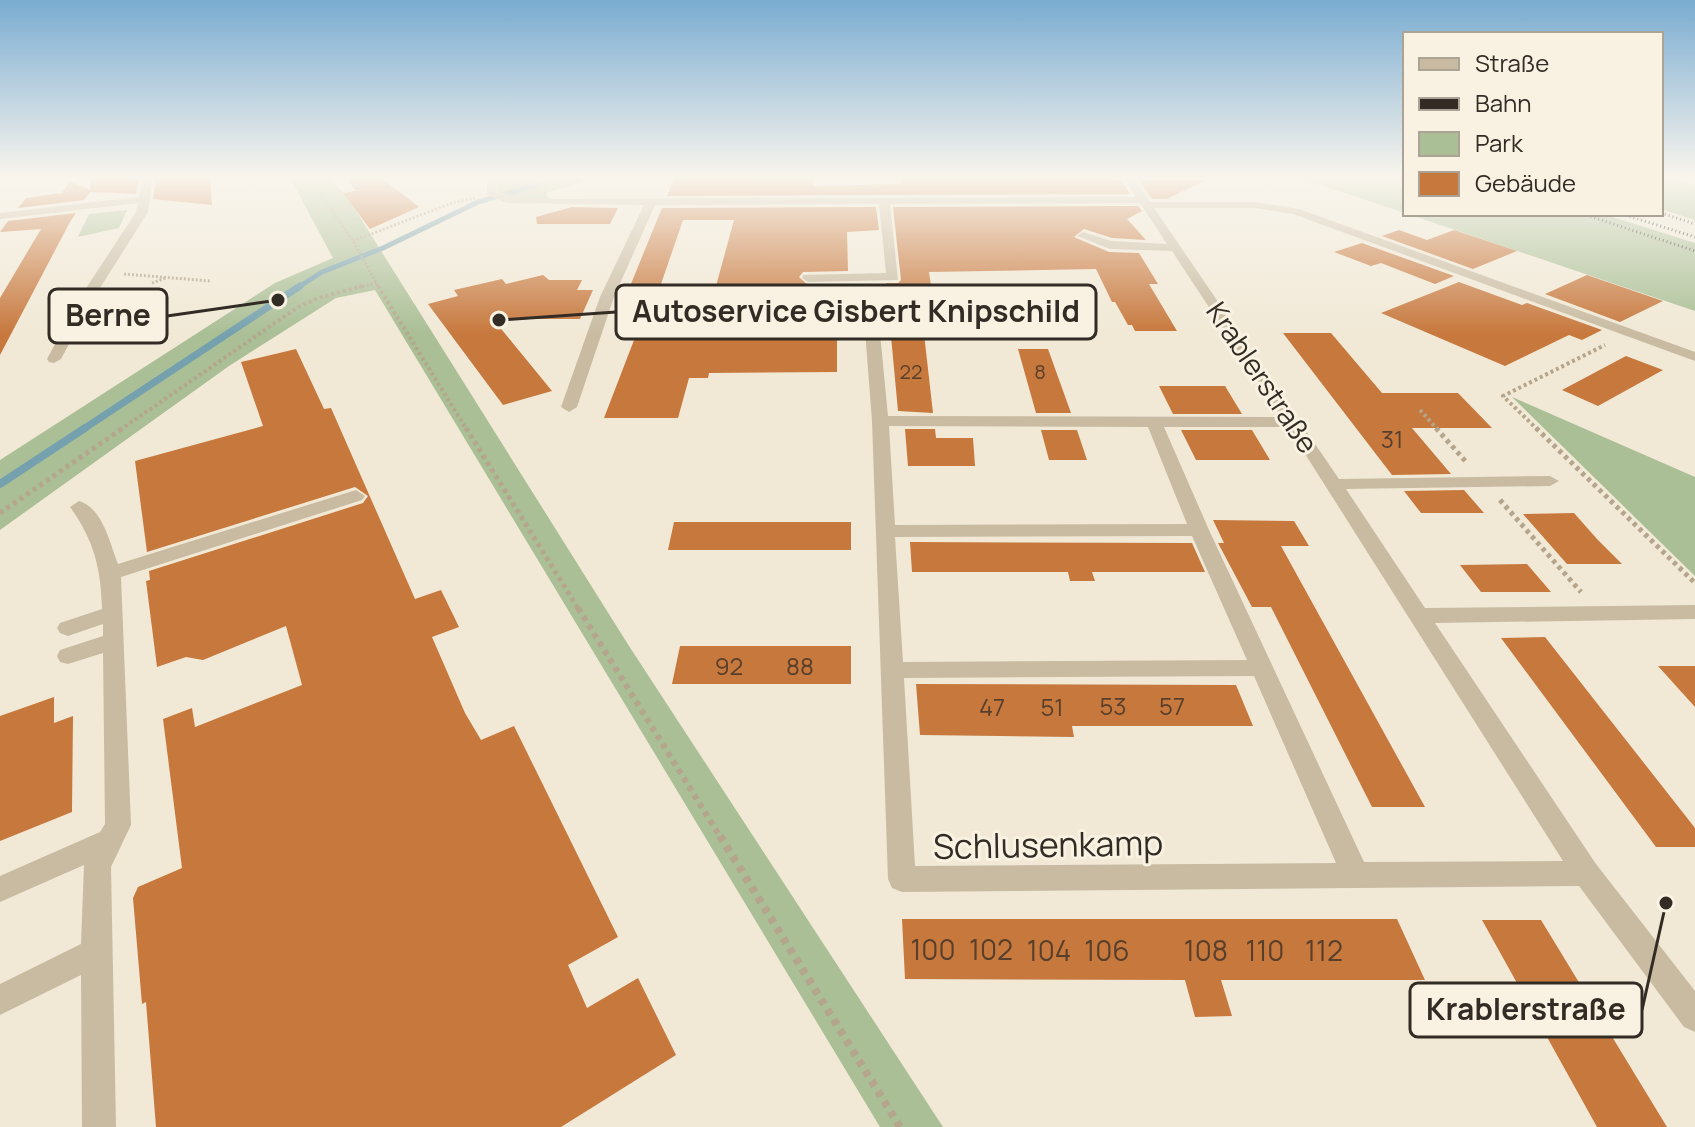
<svg xmlns="http://www.w3.org/2000/svg" width="1695" height="1127" font-family="Manrope,sans-serif">
	<rect width="100%" height="100%" fill="#f1e9d6"/>
	<!-- green -->
	<path fill="#aabf96" d="M289 176H327L346 195 629 646 943 1127H880L375 290 336 298 229 366 0 530V460L275 283 333 258Z
		M513 176H602L546 193 551 202 523 201 493 192 499 187 494 182Z
		M1294 176H1405V213Z
		M1661 176 1695 185V220L1661 209Z
		M127 210 119 228 78 237 89 214Z
		M1408 214H1603L1695 243V311Z
		M1512 397 1695 477V576Z"/>
	<g fill="none" stroke-linecap="round" stroke-linejoin="round">
		<!-- stream-far2 -->
		<path stroke="#75a1ae" stroke-width="5" d="M297 288 322 272 383 248 478 202 567 176"/>
		<!-- stream-far1 -->
		<path stroke="#75a1ae" stroke-width="7" d="M82 430 300 286"/>
		<!-- stream -->
		<path stroke="#75a1ae" stroke-width="8" d="M0 484 85 428"/>
	</g>
	<!-- building -->
	<path fill="#c7783d" fill-rule="evenodd" d="M91 176H140L136 194 90 192 84 200 18 208 26 198 62 193 70 181 90 190Z
		M156 176H210L212 205 153 199Z
		M345 176H379L419 207 370 229 343 193 356 191Z
		M675 176H813V186L901 184 900 176H1110L1113 180H1121L1130 194 667 196Z
		M1139 180H1206L1167 199H1152Z
		M1138 206 1142 211 1127 219 1146 240 1112 238 1084 229 1074 237 1109 252 1139 253 1158 284H1149L1177 331H1135L1132 325H1128L1115 302H1112L1096 269 929 272 937 325H923L933 413 898 411 886 283H898L901 280 893 207Z
		M572 207 618 208 610 224H537L536 217Z
		M876 207 879 230 847 232 848 271 803 272 799 277 808 285 848 284V305H837V372L709 373 708 378H689L678 418H604L651 296H626L662 208ZM683 220H734L716 286 660 287Z
		M76 213 70 222 0 355V298L41 229 0 232 8 221Z
		M1399 230 1427 240 1454 230 1517 251 1473 269 1382 236Z
		M1362 243 1454 276 1435 284 1381 263 1371 266 1334 252Z
		M543 275 549 280H582L577 290H593L580 319H493L552 391 503 405 428 304 458 296 454 290 502 279 506 284Z
		M1587 275 1663 301 1620 322 1545 294Z
		M1459 282 1522 305 1527 303 1602 330 1582 340 1569 335 1505 366 1381 313Z
		M1283 333H1331L1382 393H1458L1492 428H1412L1451 474 1392 475Z
		M296 349 324 409 331 408 415 599 441 590 459 627 432 637 465 713 481 740 514 726 618 937 568 965 587 1008 638 978 676 1055 561 1127H156L146 1002 142 1004 133 898 138 887 182 868 163 719 192 708 195 727 302 685 286 626 203 660 186 657 157 667 146 581 150 580 149 571 363 503 368 496 355 487 147 552 135 461 263 426 241 362Z
		M1018 349H1048L1071 413H1036Z
		M1626 356 1663 370 1598 406 1562 390Z
		M1159 386H1225L1242 414H1173Z
		M905 429H935L936 438H973L975 466H908Z
		M1041 430H1077L1087 460H1049Z
		M1181 430H1252L1270 460H1196Z
		M1464 490 1484 513H1421L1404 491Z
		M1574 513 1597 539 1622 564H1567L1523 514Z
		M1213 520 1294 521 1309 546H1281L1425 807H1372L1271 607H1252L1218 543H1224Z
		M674 522H851V550H668Z
		M910 542 1192 543 1205 572H1092L1095 581H1070L1068 572H912Z
		M1527 564 1551 592H1481L1460 565Z
		M1545 637 1695 828V847H1656L1501 638Z
		M680 646H851V684H672Z
		M1658 666H1695V707Z
		M916 684 1236 685 1253 726H1072L1074 737 920 735Z
		M54 697V723L73 716 72 812 0 841V716Z
		M902 919H1397L1425 980H1221L1232 1016 1195 1017 1185 980 905 979Z
		M1482 920H1541L1667 1127H1597Z"/>
	<g fill="none" stroke-linecap="round" stroke-linejoin="round">
		<!-- path-far4 -->
		<path stroke="#b4a58c" stroke-width="3" stroke-dasharray="2 2" stroke-linecap="butt" d="M308 176 353 241 379 288
			M1661 183 1695 193
			M353 241 452 203 475 198
			M124 274 210 281
			M152 283 166 278
			M355 288 376 283"/>
		<!-- path-far3 -->
		<path stroke="#b4a58c" stroke-width="4" stroke-dasharray="3 3" stroke-linecap="butt" d="M378 286 467 430
			M1420 410 1438 430
			M120 430 298 307 318 298 363 286
			M1538 430 1503 396 1605 345"/>
		<!-- path-far2 -->
		<path stroke="#b4a58c" stroke-width="5" stroke-dasharray="4 4" stroke-linecap="butt" d="M466 428 579 610
			M1436 428 1467 463
			M1536 428 1695 583
			M1500 500 1581 592
			M0 513 123 428"/>
		<!-- path-far1 -->
		<path stroke="#b4a58c" stroke-width="6" stroke-dasharray="5 5" stroke-linecap="butt" d="M578 608 721 838"/>
		<!-- path -->
		<path stroke="#b4a58c" stroke-width="8" stroke-dasharray="6 6" stroke-linecap="butt" d="M720 836 900 1127"/>
		<!-- minor -->
		<path fill="#c8bba2" fill-rule="evenodd" d="M143 176H153L148 212 93 299 61 359 54 363 49 362 47 359 79 299 136 212 138 203 0 219V213L139 197Z
			M487 176H497L496 191 521 199 1136 197 1122 176H1132L1150 202H1254L1299 209 1695 352V361L1293 214 1254 208H1154L1339 479 1550 476 1559 481 1550 486 1346 489 1425 608 1695 605V619L1435 623 1596 864 1695 991V1032L1684 1027 1579 886 902 892 892 888 888 879 872 421 862 292 869 288 876 292 888 416 1281 417 1172 251 1110 249 1077 236 1083 232 1111 241 1167 244 1140 203 890 204 898 280 808 282 802 278 803 275 886 273 879 204 655 205 614 297 577 407 569 412 561 407 600 297 644 205 507 203 487 194ZM889 426 1148 427 1187 524 895 525ZM1164 427H1288L1563 861 1364 862 1209 530ZM1192 536 1247 660 903 662 895 537ZM1254 676 1336 863 915 866 904 678Z
			M356 490 365 496 362 500 121 577 131 825 111 867 116 1127H82L81 975 0 1015V984L81 944 84 865 0 902V876L100 832 105 824 103 653 68 664 60 662 57 656 60 650 103 636V624L68 636 60 633 57 628 60 623 102 609C101 569 94 540 70 507L79 501C103 508 110 544 118 564Z"/>
		<!-- rail -->
		<path stroke="#332c25" stroke-width="3" stroke-dasharray="1 3" stroke-linecap="butt" d="M1661 213 1695 224
			M1583 214 1695 251
			M1622 214 1695 237"/>
	</g>
	<!-- sky -->
	<linearGradient id="sky" x2="0" y2="1"><stop stop-color="#7aacd1"/><stop offset="0.53" stop-color="#f9f5ed"/><stop offset="1" stop-color="#f9f5ed" stop-opacity="0"/></linearGradient>
	<rect width="1695" height="334" fill="url(#sky)"/>
	<g text-anchor="middle" dominant-baseline="central" stroke-width="6" stroke-linejoin="round" paint-order="stroke">
		<!-- far-number labels -->
		<g font-size="20" fill="#583f2b">
			<text x="911" y="371">22</text>
			<text x="1040" y="371">8</text>
		</g>
		<!-- number labels -->
		<g font-size="24" fill="#583f2b">
			<text x="1392" y="438">31</text>
			<text x="729" y="665">92</text>
			<text x="800" y="665">88</text>
			<text x="1113" y="705">53</text>
			<text x="1172" y="705">57</text>
			<text x="992" y="706">47</text>
			<text x="1052" y="706">51</text>
		</g>
		<!-- street labels -->
		<g font-size="28" fill="#332c25" stroke="#f9f2e2">
			<text transform="translate(1263 377) rotate(56)">Krablerstraße</text>
		</g>
		<!-- near-number labels -->
		<g font-size="28" fill="#583f2b">
			<text x="933" y="949">100</text>
			<text x="991" y="949">102</text>
			<text x="1049" y="950">104</text>
			<text x="1107" y="950">106</text>
			<text x="1206" y="950">108</text>
			<text x="1265" y="950">110</text>
			<text x="1324" y="950">112</text>
		</g>
		<!-- near-street labels -->
		<g font-size="34" fill="#332c25" stroke="#f9f2e2">
			<text transform="translate(1048 844) rotate(-1)">Schlusenkamp</text>
		</g>
	</g>
	<!-- callouts -->
	<path fill="none" stroke="#332c25" stroke-width="3" d="M499 320L616 312M278 300L167 316M1666 903L1642 1010"/>
	<g fill="#332c25" stroke="#f9f2e2" stroke-width="3">
		<circle cx="499" cy="320" r="8"/>
		<circle cx="278" cy="300" r="8"/>
		<circle cx="1666" cy="903" r="8"/>
	</g>
	<g fill="#f9f2e2" stroke="#332c25" stroke-width="3">
		<rect x="616" y="285" width="480" height="54" rx="8"/>
		<rect x="49" y="289" width="118" height="54" rx="8"/>
		<rect x="1410" y="983" width="232" height="54" rx="8"/>
	</g>
	<g font-size="30" text-anchor="middle" font-weight="bold" fill="#332c25">
		<text x="856" y="322">Autoservice Gisbert Knipschild</text>
		<text x="108" y="326">Berne</text>
		<text x="1526" y="1020">Krablerstraße</text>
	</g>
	<!-- legend -->
	<rect x="1403" y="32" width="260" height="184" fill="#f9f2e2" stroke="#aaa396" stroke-width="2"/>
	<rect x="1419" y="58" width="40" height="12" fill="#c8bba2" stroke="#aaa396" stroke-width="2"/>
	<text x="1475" y="72" font-size="24" fill="#332c25">Straße</text>
	<rect x="1419" y="98" width="40" height="12" fill="#332c25" stroke="#aaa396" stroke-width="2"/>
	<text x="1475" y="112" font-size="24" fill="#332c25">Bahn</text>
	<rect x="1419" y="132" width="40" height="24" fill="#aabf96" stroke="#aaa396" stroke-width="2"/>
	<text x="1475" y="152" font-size="24" fill="#332c25">Park</text>
	<rect x="1419" y="172" width="40" height="24" fill="#c7783d" stroke="#aaa396" stroke-width="2"/>
	<text x="1475" y="192" font-size="24" fill="#332c25">Gebäude</text>
</svg>
